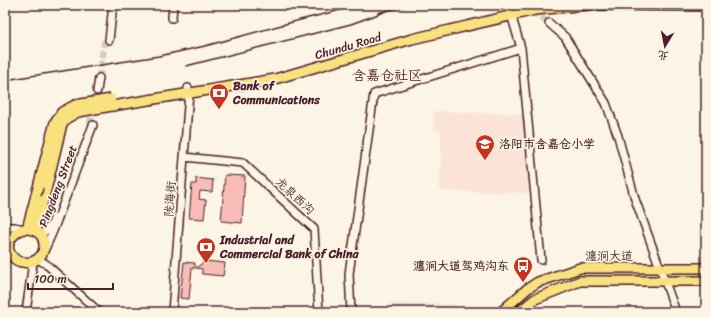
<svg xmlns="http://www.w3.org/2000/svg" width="711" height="317" font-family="Sriracha,'LXGW WenKai TC',sans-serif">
	<rect width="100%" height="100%" fill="#fcf5e5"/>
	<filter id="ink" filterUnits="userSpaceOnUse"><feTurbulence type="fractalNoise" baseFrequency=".025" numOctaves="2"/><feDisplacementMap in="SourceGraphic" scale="8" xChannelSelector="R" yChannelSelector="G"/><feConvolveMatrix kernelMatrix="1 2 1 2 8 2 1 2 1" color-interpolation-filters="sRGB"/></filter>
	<g filter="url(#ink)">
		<!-- built -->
		<path fill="#fbe4d7" d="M434 111 525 114 532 193 440 191 441 132 434 130Z
			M390 303 455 304 456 312H390Z"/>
		<!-- building -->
		<path fill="#f8bcb6" stroke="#4a1f2b" d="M225 175 245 176 242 223 221 221Z
			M196 178 213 180 212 192 200 191 199 199 206 200 204 219 189 218 192 184H196Z
			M205 261 225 263 223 276 202 274V269L196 268Z
			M184 262 195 263V268H192L189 299 180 298Z"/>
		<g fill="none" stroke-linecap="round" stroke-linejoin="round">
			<!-- minor-tunnel -->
			<path stroke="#d8cac0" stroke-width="7" stroke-dasharray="7 3.5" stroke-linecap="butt" d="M524 5 549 23
				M99 78 105 39
				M90 124 97 91"/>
			<!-- minor casing -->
			<g stroke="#4a1f2b" stroke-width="10">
				<path id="minor" d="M510 11 521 48 541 260
					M172 18 173 5
					M549 23 565 37 606 103 618 136 635 199 676 312
					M109 40 113 5
					M97 91 99 78
					M184 157 243 163 314 229 319 312
					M5 227H15L23 229
					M41 235 52 224 54 218
					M45 249 53 231 93 125
					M38 259 46 264 99 312
					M26 312 33 262
					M172 312 189 93 188 88
					M351 312 349 274 374 94 521 48"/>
			</g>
			<!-- major casing -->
			<g stroke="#4a1f2b" stroke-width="12">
				<path id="major" d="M595 5 706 6
					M112 106 275 79 412 39 535 10 589 5
					M23 229C54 227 48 267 23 262 18 262 15 260 12 256 3 245 12 234 23 229Z
					M27 229 36 195
					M35 231 47 186
					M501 312 527 289 538 282 580 268H706
					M519 312 535 299 580 281H706"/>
			</g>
			<!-- minor -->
			<use href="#minor" stroke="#fcf5e5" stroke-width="7"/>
			<!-- major -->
			<use href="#major" stroke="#fae180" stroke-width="9"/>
			<!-- rail -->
			<path stroke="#4a1f2b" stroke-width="1.5" d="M378 13 409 5
				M186 66 351 24 384 12
				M5 80 159 56 205 46 300 20 361 5"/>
			<!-- major-bridge casing -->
			<g stroke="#4a1f2b" stroke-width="12" stroke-linecap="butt">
				<path id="major-bridge" d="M47 186 62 124 67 118 78 112 112 106
					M36 195 55 122 62 112 75 105 111 99"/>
			</g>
			<!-- major-bridge -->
			<use href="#major-bridge" stroke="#fae180" stroke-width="9"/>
		</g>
	</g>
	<!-- icons -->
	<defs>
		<g id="bank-pin" transform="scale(1)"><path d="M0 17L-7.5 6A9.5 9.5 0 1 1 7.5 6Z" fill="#c8321e" stroke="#fcf5e5"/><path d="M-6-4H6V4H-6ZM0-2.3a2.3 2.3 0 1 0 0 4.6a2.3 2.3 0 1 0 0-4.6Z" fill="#fff"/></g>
		<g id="school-pin" transform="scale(1)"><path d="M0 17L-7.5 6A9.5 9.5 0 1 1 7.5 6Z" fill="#c8321e" stroke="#fcf5e5"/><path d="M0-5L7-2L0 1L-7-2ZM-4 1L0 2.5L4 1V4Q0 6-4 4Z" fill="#fff"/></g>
		<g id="bus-pin" transform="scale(1)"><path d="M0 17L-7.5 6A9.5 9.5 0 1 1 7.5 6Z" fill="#c8321e" stroke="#fcf5e5"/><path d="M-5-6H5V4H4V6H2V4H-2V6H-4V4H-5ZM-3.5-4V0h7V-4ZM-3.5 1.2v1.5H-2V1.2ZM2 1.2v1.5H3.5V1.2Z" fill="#fff"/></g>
	</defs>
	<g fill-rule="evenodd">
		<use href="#bank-pin" x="219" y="93"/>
		<use href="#school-pin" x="485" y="144"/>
		<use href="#bank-pin" x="206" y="247"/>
		<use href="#bus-pin" x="523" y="266"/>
	</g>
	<g text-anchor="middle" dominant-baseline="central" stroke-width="3.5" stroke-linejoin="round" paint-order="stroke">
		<!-- street labels -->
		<g font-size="12" fill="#4a1f2b" stroke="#fcf5e5">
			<text transform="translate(348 46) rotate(-16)">Chundu Road</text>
			<text transform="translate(58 186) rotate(-69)">Pingdeng Street</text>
			<text transform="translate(295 196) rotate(43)">龙泉西沟</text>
			<text transform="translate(170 199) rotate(-86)">陇海街</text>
			<text x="609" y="256">瀍涧大道</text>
		</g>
		<!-- poi labels -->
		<g font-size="12" font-weight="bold" fill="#4a1f2b" stroke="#fcf5e5" text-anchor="start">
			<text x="233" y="86">Bank of<tspan x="233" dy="14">Communications</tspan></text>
			<text x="499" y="144">洛阳市含嘉仓小学</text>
			<text x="220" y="240">Industrial and<tspan x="220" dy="14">Commercial Bank of China</tspan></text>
			<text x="509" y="266" text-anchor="end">瀍涧大道驾鸡沟东</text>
		</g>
		<!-- quarter labels -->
		<g font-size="14" fill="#4a1f2b" stroke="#fcf5e5">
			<text x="387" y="75">含嘉仓社区</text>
		</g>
	</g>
	<!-- margin -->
	<rect width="711" height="317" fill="none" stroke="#fcf5e5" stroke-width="20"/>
	<rect x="10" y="10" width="691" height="297" fill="none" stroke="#4a1f2b" stroke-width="1.5" filter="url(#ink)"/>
	<!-- north arrow -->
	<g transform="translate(665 46) rotate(190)" stroke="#fcf5e5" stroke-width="3" paint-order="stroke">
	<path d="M0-3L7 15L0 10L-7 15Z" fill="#4a1f2b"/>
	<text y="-6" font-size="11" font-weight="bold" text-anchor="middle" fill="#4a1f2b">北</text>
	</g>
	<!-- scale -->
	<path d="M28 283v6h85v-6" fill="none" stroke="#4a1f2b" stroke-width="2"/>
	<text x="34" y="283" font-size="12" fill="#4a1f2b" stroke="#fcf5e5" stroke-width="3" paint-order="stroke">100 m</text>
</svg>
